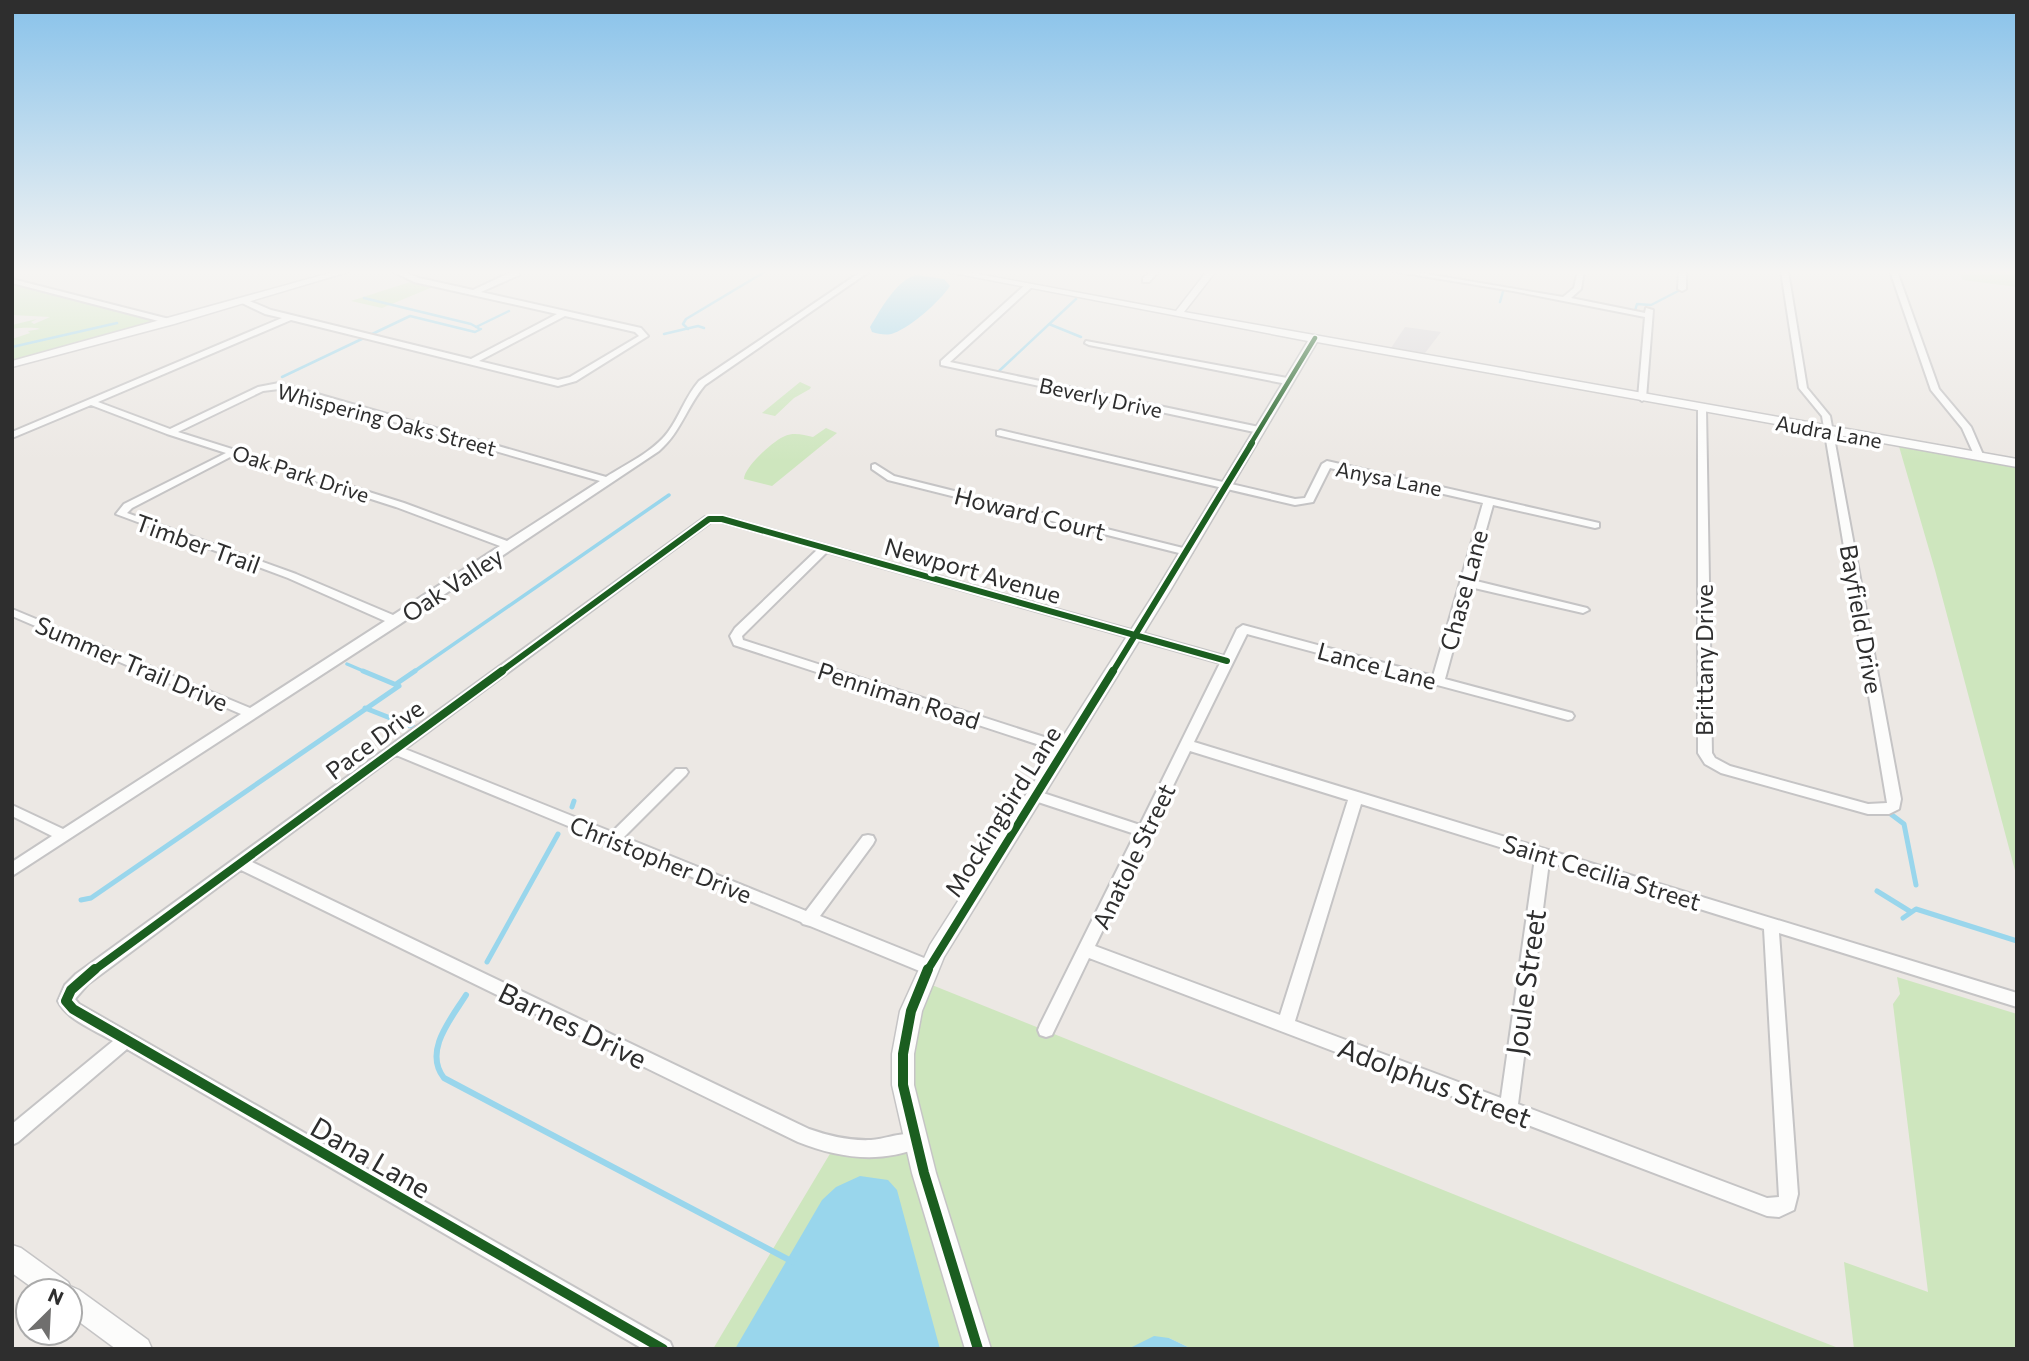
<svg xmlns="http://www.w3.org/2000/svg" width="2029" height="1361" font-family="Commissioner,sans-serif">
	<rect width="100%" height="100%" fill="#ece8e4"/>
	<!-- industrial -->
	<path fill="#dcd9db" d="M1405 327 1441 332 1422 357 1389 351Z"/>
	<!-- green -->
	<path fill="#cee6be" d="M1959 271H2017V287L1963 280Z
		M416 280 440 284 382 308 351 301Z
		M12 281 170 322 12 364V339L30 333 28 331 40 329C35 327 17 328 12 329V325L37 319 31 322 34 324 50 317 12 315Z
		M800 382 811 387 810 389 794 398 775 416 762 413Z
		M826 428 837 433 772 486 744 479C744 467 774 440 785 436 794 432 804 435 813 437Z
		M1898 443 2017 463V878L1935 570Z
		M1897 977 2017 1014V1349H1854L1844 1262 1928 1292 1893 1004 1900 994Z
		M922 981 1797 1332 1841 1349H1192L1169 1338 1128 1349H713L834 1147 915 1141 907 1108Z"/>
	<!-- water -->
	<path fill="#99d6ec" d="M916 275 944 279 950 286C940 301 911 327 894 333 887 336 879 334 872 332L870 327C880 311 896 280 916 275Z
		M860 1176 888 1180 897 1190 940 1349H735L822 1200 836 1187Z
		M1154 1336 1169 1338 1192 1349H1128Z"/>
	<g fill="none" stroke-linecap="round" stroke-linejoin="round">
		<!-- stream-far3 -->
		<path stroke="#99d6ec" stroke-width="2.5" d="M364 298 471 324 480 329
			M1500 302 1504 288
			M1634 314 1637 304 1651 305 1682 289
			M1049 324 1081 337
			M476 327 509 311
			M688 329 683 324 686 319 766 271
			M664 334 698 326 704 328
			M12 347 117 323
			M999 371 1076 299
			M282 377 410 316 475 332 481 329"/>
		<!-- stream-far2 -->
		<path stroke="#99d6ec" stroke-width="3.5" d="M347 664 368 673
			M412 673 669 495"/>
		<!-- stream-far1 -->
		<path stroke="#99d6ec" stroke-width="5" d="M396 684 415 671
			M365 708 418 729
			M572 807 574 801
			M1888 812 1904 824 1916 885
			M1877 891 1911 912
			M81 900 91 898 399 686 363 671
			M1903 918 1916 909 2017 941
			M487 962 558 834"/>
		<!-- stream -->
		<path stroke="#99d6ec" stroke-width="6" d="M466 995C451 1019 423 1051 444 1078L793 1262"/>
		<!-- minor casing -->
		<g stroke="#c5c4c5" stroke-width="4">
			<path id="minor" d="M392 271H402L419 278 473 290 513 271H519V275L481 292 641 328 648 336 576 381 558 386 291 320 98 402 170 429 258 387 279 383 606 477C626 464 653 452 668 432 680 416 685 397 699 381L862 271H870L705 385C687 406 681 432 659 451L400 624 12 876V862L52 836 12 816V805L63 829 241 714 12 616V609L250 708 385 621 288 578 116 514 124 504 226 453 167 434 91 405 12 438V432L282 318 265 314 242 303V299H245L271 310 471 359 557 314 414 282ZM565 316 635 332 639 336 570 377 558 380 479 361ZM279 389 600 481 507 541 404 503 178 432 263 391ZM234 455 396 507 500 546 393 615 296 574 127 513 132 508Z
				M1151 271H1159L1149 282H1143V278Z
				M1392 271H1409L1563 297 1574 288 1578 271H1584L1581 289 1571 298 1645 313 1646 308 1653 310 1646 398 1642 401 1638 398 1645 317 1513 291Z
				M1679 271H1686V289L1682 291 1678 289Z
				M1781 271H1788L1807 388 1830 416 1901 799 1899 809 1889 814H1868L1721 773 1705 764 1698 753V408L1702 405 1706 408 1712 753 1715 758 1730 766 1868 804 1887 803 1822 416 1799 388Z
				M1890 271H1897L1939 389 1971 427 1984 457 1982 459H1976L1962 428 1931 390Z
				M12 279 173 320 174 322 170 324 12 283Z
				M1026 284 1033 286 950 362 1259 427 1264 430 1259 433 941 365V361Z
				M1086 341 1287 378 1291 381 1287 384 1089 345 1085 343Z
				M1000 430 1295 499 1305 498 1322 464 1327 461 1599 523V527L1595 528 1493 505 1472 580 1587 608 1589 610 1583 613 1470 587 1445 679 1572 713 1574 716 1572 719 1568 720 1247 634 1194 742 2017 993V1007L1779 933 1798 1194 1794 1210 1779 1217 1767 1216 1089 958 1052 1035 1046 1037 1040 1035 1038 1030 1040 1025 1135 834 1029 799 1027 795 1029 791 1034 790 1140 825 1220 663 827 552 742 636 743 640 1069 745 1071 748 1069 751 1064 753 734 645 730 636 735 628 818 549 722 522H711L405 749 612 832 676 769H686L688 772 686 775 624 837 806 911 863 836 868 835 873 836 875 840 873 844 820 916 934 962 936 967 934 972 928 974 922 972 810 926 803 924 801 922 396 755 252 862 809 1129C829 1136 849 1141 871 1140 885 1139 909 1130 921 1135L924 1141 921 1147C880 1164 838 1158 798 1142L241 870 88 984 75 999 79 1004 670 1342 673 1349H643L127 1049 18 1142 12 1145V1124L113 1041C95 1030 67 1020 58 1001L65 985 76 974 705 517H726L1224 656 1237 629 1243 625 1433 676 1483 503 1330 468 1313 502 1295 505 997 435V431ZM1190 751 1348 800 1280 1015 1095 946ZM1361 804 1535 858 1501 1098 1295 1021ZM1549 862 1764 929 1779 1197 1767 1198 1518 1104Z
				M875 464 894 476 1191 550 1192 552 1187 555 888 480 872 469V465Z"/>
		</g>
		<!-- tertiary casing -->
		<g stroke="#c5c4c5" stroke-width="3">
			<path id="tertiary" d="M337 271H351L174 324 12 367V361Z
				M943 271H962L1176 311 1207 271H1216L1184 312 2017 459V467L1317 342 1171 589 944 957 922 1011 914 1054V1085L936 1173 991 1349H965L912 1173 892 1085V1054L900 1011 930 945 1157 589 1308 341Z
				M12 1245 21 1248 68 1282 70 1286 79 1290 148 1340 152 1349H116L70 1315V1291H37L12 1273Z"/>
		</g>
		<!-- minor -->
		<use href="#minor" fill="#fcfcfb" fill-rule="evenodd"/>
		<!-- tertiary -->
		<use href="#tertiary" fill="#fcfcfb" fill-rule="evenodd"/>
		<!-- cycleway-far3 casing -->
		<g stroke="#fff" stroke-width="7">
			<path id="cycleway-far3" d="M1250 445 1315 338"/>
		</g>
		<!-- cycleway-far2 casing -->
		<g stroke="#fff" stroke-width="10">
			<path id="cycleway-far2" d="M499 673 709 519H722L1227 661
				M1112 673 1252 443"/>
		</g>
		<!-- cycleway-far1 casing -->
		<g stroke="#fff" stroke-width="12">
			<path id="cycleway-far1" d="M93 971 502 671
				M927 971 1113 671"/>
		</g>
		<!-- cycleway casing -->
		<g stroke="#fff" stroke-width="15">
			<path id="cycleway" d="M95 969 71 990 66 1001 73 1009 663 1349
				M928 969 911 1011 903 1054V1085L924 1173 978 1349"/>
		</g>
		<!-- cycleway-far3 -->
		<use href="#cycleway-far3" stroke="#1b5e20" stroke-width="4.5"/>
		<!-- cycleway-far2 -->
		<use href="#cycleway-far2" stroke="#1b5e20" stroke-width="6"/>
		<!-- cycleway-far1 -->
		<use href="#cycleway-far1" stroke="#1b5e20" stroke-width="8"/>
		<!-- cycleway -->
		<use href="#cycleway" stroke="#1b5e20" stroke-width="10"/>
	</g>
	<!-- sky -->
	<linearGradient id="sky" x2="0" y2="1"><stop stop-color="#88c2ea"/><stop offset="0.59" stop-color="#f6f5f3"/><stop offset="1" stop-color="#f6f5f3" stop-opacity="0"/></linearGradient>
	<rect width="2029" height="461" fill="url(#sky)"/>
	<g text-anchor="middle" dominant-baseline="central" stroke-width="7" stroke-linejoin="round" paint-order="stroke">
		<!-- far-street labels -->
		<g font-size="21" fill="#2e2e2e" stroke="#fff">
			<text transform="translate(1101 397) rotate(12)">Beverly Drive</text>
			<text transform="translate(387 419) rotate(15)">Whispering Oaks Street</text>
			<text transform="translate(1829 431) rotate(10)">Audra Lane</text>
			<text transform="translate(301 473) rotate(18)">Oak Park Drive</text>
			<text transform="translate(1389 478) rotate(11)">Anysa Lane</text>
		</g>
		<!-- street labels -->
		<g font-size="24" fill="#2e2e2e" stroke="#fff">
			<text transform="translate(1030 513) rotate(14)">Howard Court</text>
			<text transform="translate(198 543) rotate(20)">Timber Trail</text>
			<text transform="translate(973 570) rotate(16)">Newport Avenue</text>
			<text transform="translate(452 584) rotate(-33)">Oak Valley</text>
			<text transform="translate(1463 590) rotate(-75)">Chase Lane</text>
			<text transform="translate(1862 619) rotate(80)">Bayfield Drive</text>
			<text transform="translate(1703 660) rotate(-90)">Brittany Drive</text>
			<text transform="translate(132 663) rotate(23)">Summer Trail Drive</text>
			<text transform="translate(1377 665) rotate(15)">Lance Lane</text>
			<text transform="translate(899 695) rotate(18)">Penniman Road</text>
			<text transform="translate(374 739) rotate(-37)">Pace Drive</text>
			<text transform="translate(1002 811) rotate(-58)">Mockingbird Lane</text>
			<text transform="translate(1133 856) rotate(-64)">Anatole Street</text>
			<text transform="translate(661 859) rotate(22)">Christopher Drive</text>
			<text transform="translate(1602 872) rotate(17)">Saint Cecilia Street</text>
		</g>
		<!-- near-street labels -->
		<g font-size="28" fill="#2e2e2e" stroke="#fff">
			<text transform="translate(1525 982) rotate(-82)">Joule Street</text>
			<text transform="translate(573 1025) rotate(26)">Barnes Drive</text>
			<text transform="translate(1435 1082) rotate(21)">Adolphus Street</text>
			<text transform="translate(371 1157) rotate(30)">Dana Lane</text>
		</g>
	</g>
	<!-- border -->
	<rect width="2029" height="1361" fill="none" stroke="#2e2e2e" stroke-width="28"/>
	<!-- north arrow -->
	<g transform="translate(49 1312) rotate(24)"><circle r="33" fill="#ffffff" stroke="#ababab" stroke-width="2"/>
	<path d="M0-5L12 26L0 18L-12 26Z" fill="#706f6e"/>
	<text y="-10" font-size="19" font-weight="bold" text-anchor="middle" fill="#2e2e2e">N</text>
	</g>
</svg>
